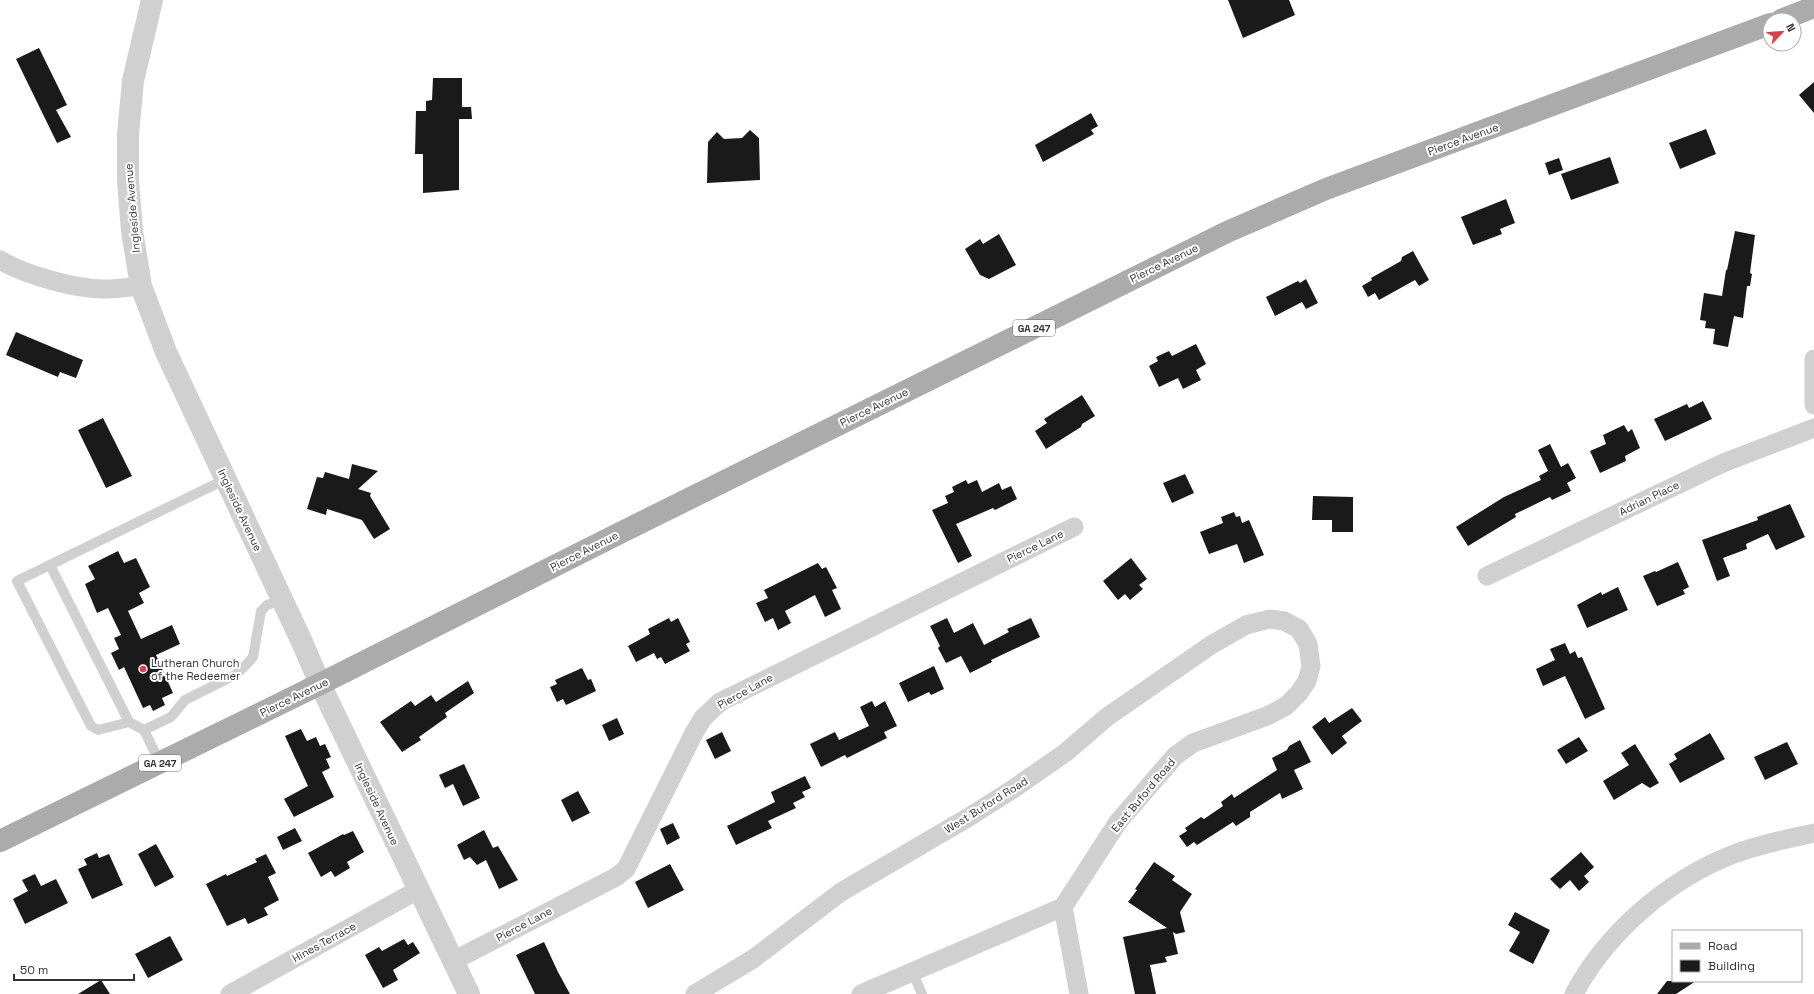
<svg xmlns="http://www.w3.org/2000/svg" width="1814" height="994" font-family="'Space Grotesk',sans-serif">
	<rect width="100%" height="100%" fill="#fff"/>
	<!-- building -->
	<path fill="#1a1a1a" d="M1228 0H1289L1295 15 1243 38Z
		M39 48 67 105 56 110 71 137 57 143 16 59Z
		M433 78H462V107H471L472 119H459V190L423 193V154H415L416 111H426V101L432 100Z
		M1814 82V113L1799 95Z
		M1091 113 1098 126 1091 130 1094 134 1043 162 1035 145Z
		M1706 129 1716 154 1680 169 1669 143Z
		M750 130 759 138 760 180 707 183 708 142 717 132 724 139 742 138Z
		M1610 157 1619 183 1571 200 1561 174Z
		M1559 158 1563 170 1549 175 1545 163Z
		M1506 199 1515 223 1500 229 1502 234 1473 245 1461 217Z
		M1735 231 1755 235 1750 273 1752 274 1750 286H1747L1743 318 1734 316 1728 347 1713 344 1715 329 1705 328 1706 321 1700 320 1704 293 1722 296 1726 270H1727Z
		M999 234 1016 265 989 279 980 275 977 270 965 249 980 239 983 244Z
		M1413 251 1429 280 1419 286 1415 280 1379 300 1375 293 1368 297 1362 286 1372 280 1371 278 1401 261 1402 257Z
		M1306 279 1318 303 1306 309 1302 302 1275 316 1266 297 1298 281 1300 283Z
		M16 332 83 360 76 378 60 372 58 377 6 355Z
		M1196 344 1206 364 1196 370 1201 380 1183 389 1178 378 1159 387 1149 366 1158 361 1156 357 1169 351 1172 356Z
		M1082 395 1095 416 1082 424 1081 427 1046 449 1035 431 1047 423 1044 419Z
		M1703 401 1712 419 1665 441 1654 419 1687 404 1689 408Z
		M103 418 132 476 106 488 78 430Z
		M1624 425 1628 432 1632 429 1640 448 1625 456 1626 461 1600 473 1590 451 1606 444 1603 435Z
		M1550 444 1561 467 1568 463 1576 478 1567 483 1571 491 1552 500 1550 497 1515 514 1516 517 1468 546 1456 527 1504 497 1541 480 1539 476 1548 471 1538 450Z
		M352 464 378 471 358 489 371 493 370 496 390 529 374 539 362 520 327 509 326 515 307 509 317 477 323 478 325 472 349 479Z
		M1185 474 1194 493 1172 503 1163 483Z
		M966 480 968 484 977 480 982 492 999 483 1002 490 1011 486 1017 499 995 510 993 508 956 524 972 556 958 563 932 510 948 503 945 496 954 492 952 487Z
		M1313 496 1353 497V532H1332V520H1312Z
		M1790 504 1805 537 1776 550 1768 534 1746 544 1747 549 1723 558 1730 576 1717 581 1702 540 1758 520 1757 517Z
		M1234 512 1236 517 1240 516 1242 523 1249 520 1264 555 1244 563 1237 544 1209 554 1200 532 1223 523 1221 517Z
		M118 551 124 563 136 558 150 587 139 593 144 603 128 611 141 639 172 625 180 644 156 655 173 693 162 698 165 705 153 711 150 705 143 708 124 667 119 670 111 653 119 649 114 638 121 635 108 608 97 613 85 584 95 579 88 566Z
		M1131 558 1147 579 1139 585 1143 589 1130 600 1125 594 1118 600 1103 581Z
		M1678 562 1689 587 1683 590 1685 594 1657 606 1643 576 1655 571 1656 572Z
		M818 563 822 569 826 567 837 588 832 590 841 609 825 617 815 595 785 611 791 623 778 630 773 618 765 622 756 603 768 598 764 590Z
		M1618 587 1628 610 1587 628 1577 605 1601 592 1602 595Z
		M669 618 671 622 678 618 690 642 686 644 690 651 665 664 661 657 657 659 654 653 636 662 628 646 650 634 648 629Z
		M947 618 954 633 973 623 984 645 1009 632 1007 629 1031 618 1040 637 991 660 992 662 970 673 961 656 946 663 938 648 940 646 930 626Z
		M1565 643 1570 654 1575 651 1578 658 1582 657 1605 709 1585 719 1565 676 1543 686 1536 669 1555 660 1550 649Z
		M934 666 944 689 931 695 929 692 908 702 899 683Z
		M582 668 588 680 591 679 596 691 566 705 563 699 557 702 550 687 557 684 555 680Z
		M468 681 474 693 445 713 447 717 419 737 421 740 402 752 380 722 411 701 415 706 431 695 436 702Z
		M872 701 875 707 885 701 897 726 884 732 887 738 847 758 845 755 821 767 810 744 835 732 839 740 869 726 860 707Z
		M1352 708 1362 721 1342 736 1347 743 1332 755 1312 727 1325 717 1329 723Z
		M617 718 624 734 609 741 602 725Z
		M301 729 307 741 316 737 320 746 325 744 331 757 326 759 330 768 322 772 334 797 294 817 284 799 308 786 285 736Z
		M722 732 731 751 715 759 706 740Z
		M1710 733 1725 759 1680 783 1669 764 1677 759 1674 754Z
		M1579 737 1588 751 1566 764 1557 750Z
		M1300 740 1311 762 1294 770 1303 789 1282 799 1280 793 1250 812V817L1236 826 1233 822 1197 845 1194 842 1187 847 1179 836 1187 831 1185 828 1201 817 1204 819 1223 806 1221 802 1232 794 1234 798 1277 770 1272 758 1287 750 1289 746Z
		M1787 742 1798 764 1765 780 1754 757Z
		M1635 744 1659 783 1650 788 1642 783 1614 800 1603 781 1629 765 1621 753Z
		M464 764 480 798 463 806 453 784 445 788 439 775Z
		M805 776 811 788 802 792 805 797 793 803 796 808 768 821 772 828 736 845 727 826 775 802 771 792Z
		M578 791 590 813 572 822 561 800Z
		M673 823 680 838 667 845 660 829Z
		M295 828 302 841 283 850 277 837Z
		M484 830 493 848 498 846 518 880 499 889 486 860 477 865 470 857 464 860 457 845Z
		M353 831 364 852 347 862 350 868 335 877 331 871 321 877 308 853 343 834 344 835Z
		M156 844 174 877 155 887 138 854Z
		M1581 852 1594 867 1584 876 1589 882 1579 891 1570 880 1560 889 1550 879Z
		M97 853 99 858 109 854 123 885 92 899 78 869 87 865 84 859Z
		M266 854 276 873 268 877 279 900 264 908 268 915 248 924 245 918 227 926 206 884 226 874 227 876 257 862 255 859Z
		M1154 862 1175 876 1172 880 1192 894 1180 912 1185 932 1176 934 1173 932 1178 954 1165 957 1167 962 1150 965 1156 994H1135L1123 937 1167 928 1128 902 1137 890 1135 889Z
		M670 864 684 890 648 908 635 882Z
		M35 874 41 886 56 879 68 903 25 924 13 899 28 891 22 880Z
		M1515 912 1550 930 1533 964 1509 951 1520 932 1508 925Z
		M170 936 183 960 148 978 135 954Z
		M404 939 408 945 413 942 420 953 393 970 398 980 383 988 365 955 379 947 382 951Z
		M544 942 558 972 570 994H535L516 955Z
		M101 980 110 994H78Z
		M1667 981H1696L1676 994H1657Z"/>
	<g fill="none" stroke-linecap="round" stroke-linejoin="round">
		<!-- service -->
		<path stroke="#d0d0d0" stroke-width="10" d="M50 565 129 722
			M144 730 171 717 185 700 235 675 245 666 253 657 261 611 267 605 282 600
			M160 763 144 730 129 722 98 730 91 726 17 581 226 479
			M912 971 922 994"/>
		<!-- minor -->
		<path stroke="#d0d0d0" stroke-width="19" d="M0 260C25 275 78 290 107 289 118 289 130 287 141 286
			M1814 359V405
			M1487 576 1723 463 1814 428
			M1063 907 1079 994
			M453 961 616 877 626 869 694 733 703 718 720 702 1074 527
			M230 994 418 890
			M695 994 753 959 841 892 969 817 1010 791 1065 753 1107 717 1211 645 1246 625 1270 619 1284 621 1299 629 1308 644 1311 666 1307 681 1299 693 1286 706 1267 716 1193 743 1175 756 1118 822 1063 907 861 994
			M1574 994C1607 932 1669 879 1734 854 1760 844 1787 839 1814 833"/>
		<!-- tertiary -->
		<path stroke="#d0d0d0" stroke-width="22" d="M152 0 133 81 128 134V181L132 231 141 286 166 352 302 642 320 684 469 994"/>
		<!-- primary -->
		<path stroke="#ababab" stroke-width="22" d="M1781 20 1814 7
			M0 841 320 684 622 532 1227 232 1326 189 1770 24"/>
	</g>
	<!-- markers -->
	<circle fill="#e63946" stroke="#fff" stroke-width="1.5" cx="143" cy="669" r="4"/>
	<g text-anchor="middle" dominant-baseline="central" stroke-width="4" stroke-linejoin="round" paint-order="stroke">
		<!-- shield labels -->
		<g fill="#fff" stroke="#707070" stroke-width="1">
			<rect x="1013" y="320" width="42" height="16" rx="3"/>
			<rect x="139" y="755" width="42" height="16" rx="3"/>
		</g>
		<g font-size="10" font-weight="bold" fill="#333">
			<text x="1034" y="328">GA 247</text>
			<text x="160" y="763">GA 247</text>
		</g>
		<!-- street labels -->
		<g font-size="11" fill="#333" stroke="#fff">
			<text transform="translate(1463 139) rotate(-20)">Pierce Avenue</text>
			<text transform="translate(132 208) rotate(-95)">Ingleside Avenue</text>
			<text transform="translate(1164 263) rotate(-26)">Pierce Avenue</text>
			<text transform="translate(874 407) rotate(-26)">Pierce Avenue</text>
			<text transform="translate(1649 498) rotate(-26)">Adrian Place</text>
			<text transform="translate(240 510) rotate(65)">Ingleside Avenue</text>
			<text transform="translate(1035 546) rotate(-26)">Pierce Lane</text>
			<text transform="translate(584 551) rotate(-27)">Pierce Avenue</text>
			<text transform="translate(745 691) rotate(-29)">Pierce Lane</text>
			<text transform="translate(294 697) rotate(-26)">Pierce Avenue</text>
			<text transform="translate(1143 795) rotate(-50)">East Buford Road</text>
			<text transform="translate(377 804) rotate(65)">Ingleside Avenue</text>
			<text transform="translate(986 805) rotate(-32)">West Buford Road</text>
			<text transform="translate(524 924) rotate(-28)">Pierce Lane</text>
			<text transform="translate(324 942) rotate(-29)">Hines Terrace</text>
		</g>
		<!-- poi labels -->
		<g font-size="11" fill="#333" stroke="#fff" text-anchor="start">
			<text x="151" y="663">Lutheran Church<tspan x="151" dy="13">of the Redeemer</tspan></text>
		</g>
	</g>
	<!-- legend -->
	<rect x="1672" y="930" width="130" height="52" fill="#ffffff" stroke="#adadad"/>
	<rect x="1680" y="943" width="20" height="6" fill="#ababab" stroke="#adadad"/>
	<text x="1708" y="950" font-size="12" fill="#333333">Road</text>
	<rect x="1680" y="960" width="20" height="12" fill="#1a1a1a" stroke="#adadad"/>
	<text x="1708" y="970" font-size="12" fill="#333333">Building</text>
	<!-- north arrow -->
	<g transform="translate(1782 32) rotate(64)"><circle r="19" fill="#ffffff" stroke="#adadad"/>
	<path d="M0-3L7 15L0 10L-7 15Z" fill="#e63946"/>
	<text y="-6" font-size="11" font-weight="bold" text-anchor="middle" fill="#333333">N</text>
	</g>
	<!-- scale -->
	<path d="M14 974v6h120v-6" fill="none" stroke="#333333" stroke-width="2"/>
	<text x="20" y="974" font-size="12" fill="#333333" stroke="#ffffff" stroke-width="3" paint-order="stroke">50 m</text>
</svg>
